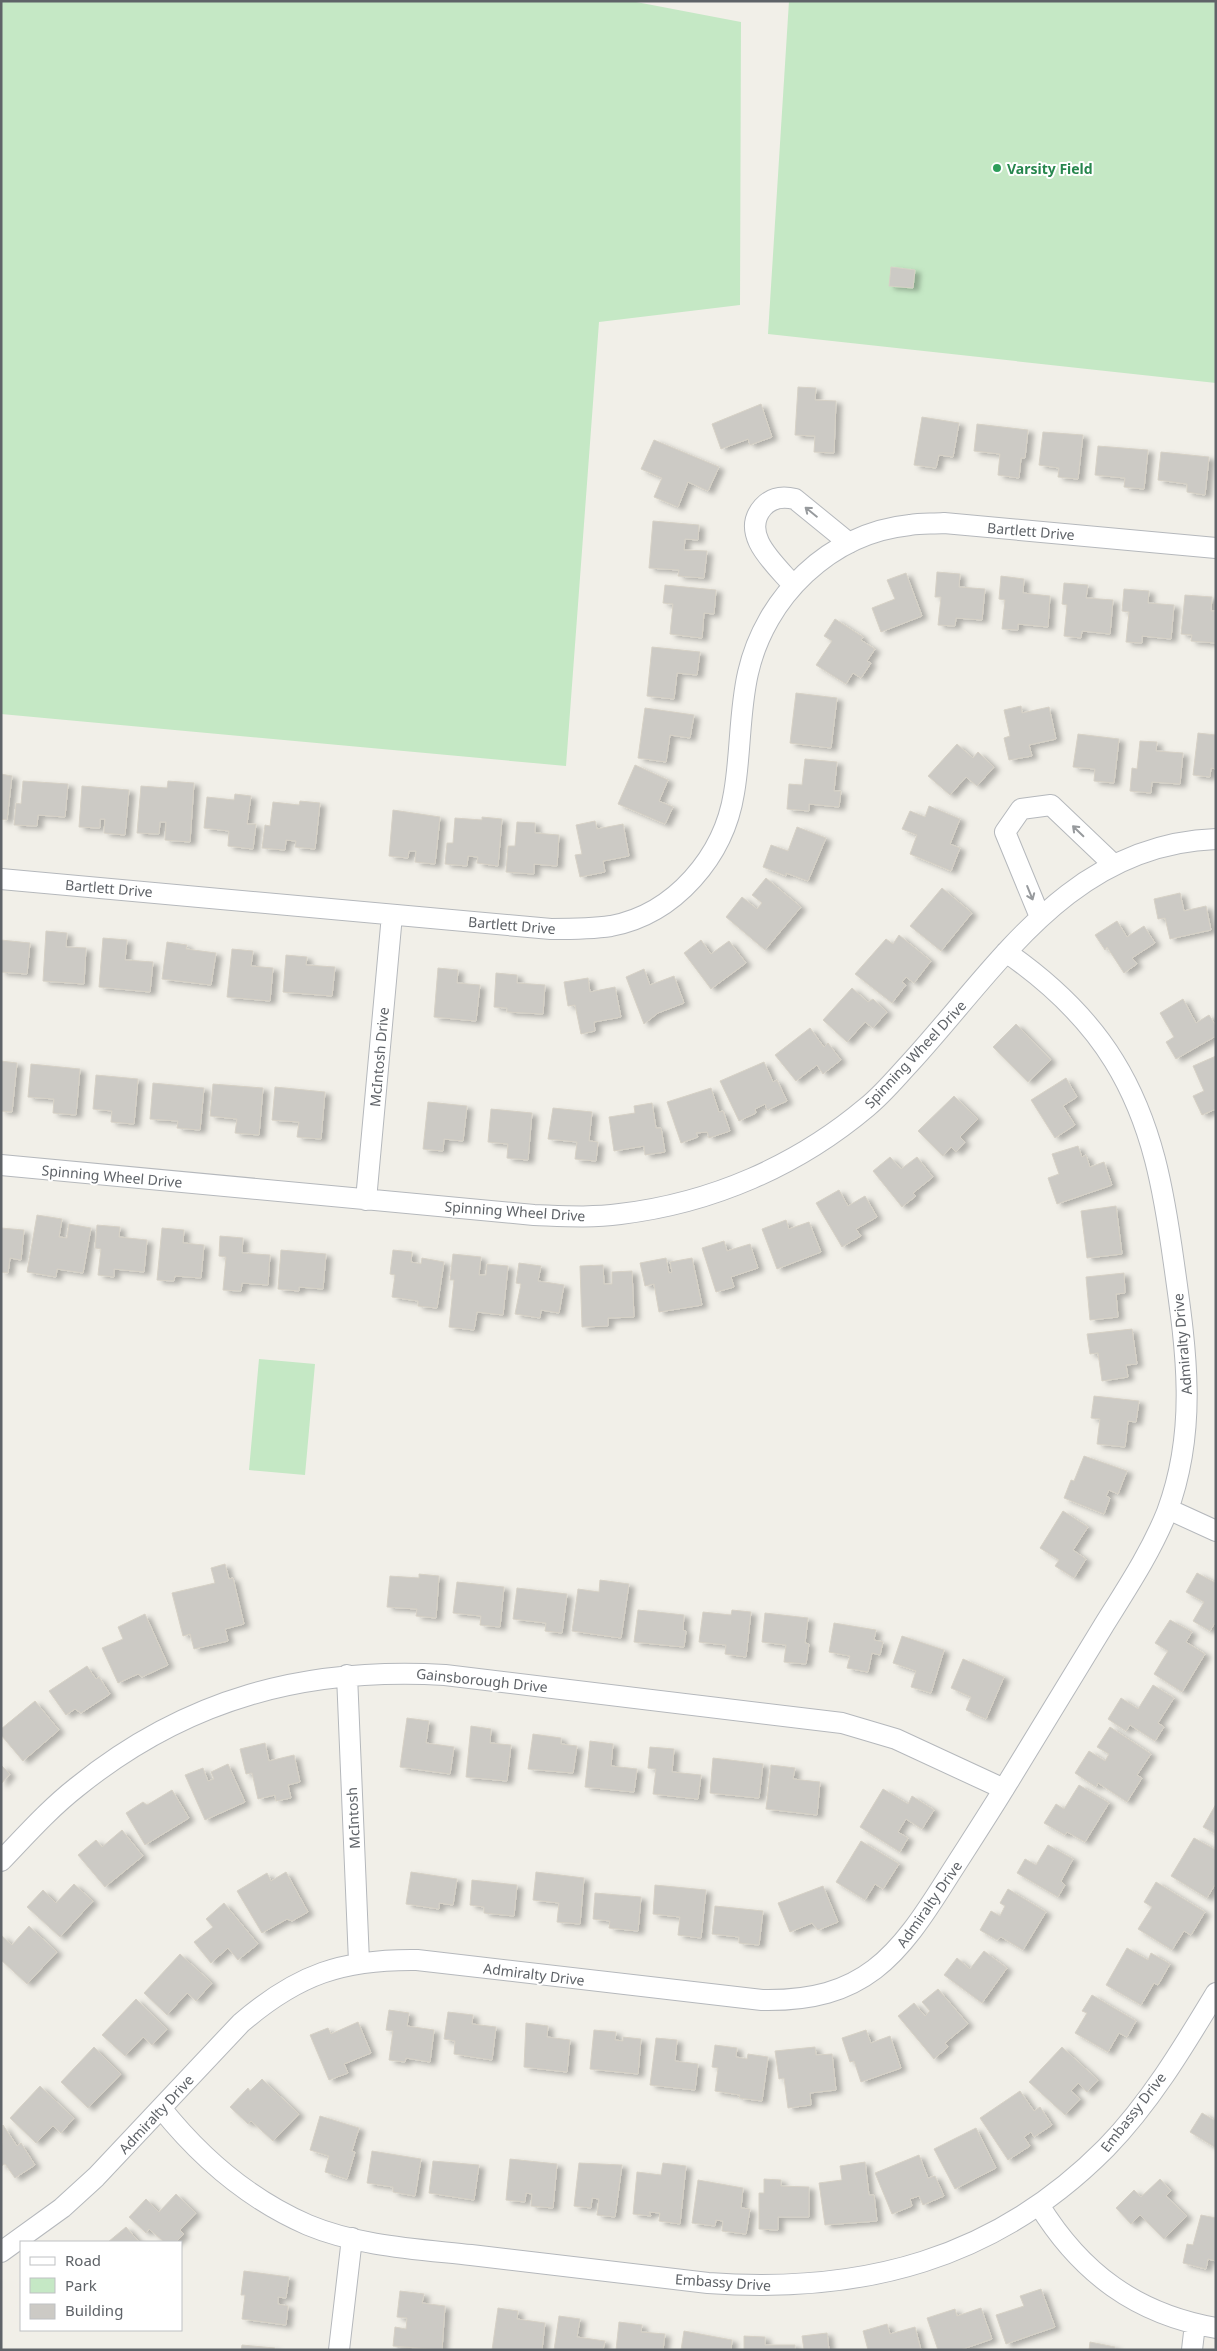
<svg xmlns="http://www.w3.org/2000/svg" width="1217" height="2351" font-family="'Noto Sans',sans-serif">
	<defs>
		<filter id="shadow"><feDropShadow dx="5.5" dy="3" stdDeviation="2.5" flood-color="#0004"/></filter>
	</defs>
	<rect width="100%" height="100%" fill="#f1efe8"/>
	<!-- green -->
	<path fill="#c5e8c5" d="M1 1H631L741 22 740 305 599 322 566 766 1 714Z
		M789 1H1216V383L768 334Z
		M259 1359 315 1364 305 1475 249 1470Z"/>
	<!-- building -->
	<path fill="#cccac5" stroke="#d6d1c6" filter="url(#shadow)" d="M891 267 915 270 913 288 889 286Z
		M798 387 816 388 815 400 836 401 834 453 814 452 815 436 795 435Z
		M761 404 772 437 750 445 748 439 721 449 712 424Z
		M922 417 959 423 953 457 939 455 936 468 914 465Z
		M977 424 1028 430 1025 458H1021L1019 478 998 475 1000 454 974 451Z
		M1043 432 1083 435 1078 479 1058 477 1059 468 1039 465Z
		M654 440 719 467 708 491 688 482 678 507 654 497 662 478 641 469Z
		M1098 446 1148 450 1144 489 1124 487 1125 478 1095 475Z
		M1161 452 1209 457 1205 495 1187 492V484L1158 480Z
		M653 521 699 525 698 540 685 539 684 550 707 551 704 578 678 576 679 570 649 568Z
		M937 572 960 574 959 587 985 589 982 620 956 618 955 626 938 625 941 597H935Z
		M906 573 922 616 881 632 872 608 895 599 887 580Z
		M1001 576 1024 579 1023 593 1050 596 1048 627 1018 624V630L1002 629 1005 600 999 599Z
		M1064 583 1088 585 1086 598 1113 600 1110 634 1082 631 1081 638 1064 636 1067 605 1062 604Z
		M665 585 716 590 714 614 704 613 702 638 670 634 673 604 663 603Z
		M1124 589 1149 591 1148 603 1174 605 1171 639 1142 636V643L1126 642 1129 612 1122 611Z
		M1185 595 1212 597 1211 611H1216V643L1191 641 1192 635 1181 634Z
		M835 619 863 637 861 640 875 649 867 661 871 663 861 678 853 673 846 684 816 665 832 641 824 636Z
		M652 647 700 652 697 675 677 673 674 699 647 696Z
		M796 693 837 698 831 748 790 743Z
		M1021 706 1022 713 1049 707 1056 739 1029 745 1032 756 1009 760 1004 738 1010 736 1004 710Z
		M645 708 694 715 690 738 670 735 666 762 638 758Z
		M1198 733 1216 735V769L1211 768 1210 777 1193 775Z
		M1078 734 1119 739 1114 783 1094 781 1095 769 1073 767Z
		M1140 741 1157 742 1156 751 1183 753 1180 784 1152 782 1151 793 1130 791 1132 768 1137 769Z
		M957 744 973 758 978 752 994 767 977 786 966 777 950 795 928 776Z
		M805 759 837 762 834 791H841L839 807 809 804V811L787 809 789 784 802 785Z
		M635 765 668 780 659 801 673 807 665 824 618 804Z
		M1 774 12 776 7 820 1 819Z
		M23 781 68 784 65 817 38 815 37 826 14 825 16 803 21 804Z
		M168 781 194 783 190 842 165 840 166 822H160L159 834 137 833 141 786 167 788Z
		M82 786 129 790 125 835 104 833 105 819H100V828L79 827Z
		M235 794 251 796 247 824H256L253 849 228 846 229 831 204 828 207 797 234 800Z
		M300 801 320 803 315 849 295 847 296 841 286 840 285 850 262 848 265 825 270 826 273 802 299 805Z
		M929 806 960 819 950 844 960 848 951 871 910 854 917 835 902 829 910 811 925 817Z
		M393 810 440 817 435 864 415 862 416 851H409L408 858 389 856Z
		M482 817 502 819 498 866 477 863 478 857 468 856 467 866 445 864 447 843H453L455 818 482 820Z
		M595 821 597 829 623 824 629 856 603 861 605 872 580 877 575 855 582 854 576 825Z
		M517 822 535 823V833L559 835 557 866 534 864V874L506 872 508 846H515Z
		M797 827 826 838 808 881 786 873V876L763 867 771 845 788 851Z
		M766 878 801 907 765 950 726 917 742 897 757 909 762 903 752 895Z
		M942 888 972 913 941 951 910 926Z
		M1180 893 1184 911 1206 906 1211 930 1170 939 1165 918 1158 919 1154 899Z
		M1117 921 1127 937 1144 926 1155 943 1132 958 1137 964 1124 973 1107 947 1105 950 1095 935Z
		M46 931 67 933 66 947 86 948 84 984 43 981Z
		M899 935 931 961 914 983 906 977 902 982 906 985 892 1003 855 974 886 939 893 944Z
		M103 938 127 940 125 960 153 962 150 992 99 987Z
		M1 940 30 943 27 974 1 972Z
		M701 940 711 954 729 941 746 963 711 989 684 953Z
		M167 942 187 945 186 949 216 953 211 985 162 979Z
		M232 949 253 951 251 966 273 968 270 1001 227 997Z
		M286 955 307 957 306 965 335 967 332 996 283 992Z
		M438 968 458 970 457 983 480 985 476 1021 434 1017Z
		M644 969 650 985 674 976 684 1003 658 1013 644 1024 626 977Z
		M496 973 517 975V983L545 985 543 1014 507 1012V1008L494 1007Z
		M588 978 590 992 615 987 621 1017 594 1022 595 1031 581 1034 575 1005 568 1006 564 982Z
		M852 988 868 1002 873 999 887 1012 873 1028 865 1022 847 1042 823 1020Z
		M1183 999 1196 1023 1209 1015 1216 1026V1036L1176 1059 1166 1042 1174 1037 1160 1013Z
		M1016 1024 1051 1060 1028 1082 993 1047Z
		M810 1028 824 1047 828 1043 841 1060 823 1074 817 1065 796 1081 775 1055Z
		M1216 1056V1109L1202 1115 1193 1096 1204 1091 1193 1066Z
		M1 1061 17 1063 12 1112 1 1111Z
		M764 1062 773 1082 777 1080 787 1101 767 1110 765 1104 755 1109 756 1113 739 1121 720 1081Z
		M31 1064 80 1069 76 1115 53 1113 54 1099 28 1097Z
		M96 1075 138 1079 134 1124 111 1122 112 1111 93 1109Z
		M1066 1078 1077 1097 1063 1106 1075 1125 1055 1138 1031 1100Z
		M153 1083 204 1088 200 1130 177 1128 178 1121 150 1119Z
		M213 1084 263 1088 259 1135 235 1133 237 1119 210 1116Z
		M275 1087 325 1092 321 1139 297 1137 299 1122 272 1120Z
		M711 1088 719 1112 723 1111 730 1131 709 1138 707 1132 696 1133 698 1137 681 1143 667 1102Z
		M954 1096 978 1119 960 1137 965 1142 956 1152 951 1147 943 1156 918 1131Z
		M428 1102 467 1106 463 1141 444 1139 443 1151 423 1149Z
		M652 1103 656 1128H661L665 1152 645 1155 644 1146 614 1151 609 1117 635 1113 634 1106Z
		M553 1108 592 1112 589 1141 598 1142 596 1161 575 1159 577 1142 548 1139Z
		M491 1109 532 1113 528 1160 507 1158 508 1144 488 1142Z
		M1078 1146 1082 1157 1086 1155 1090 1167 1104 1162 1112 1185 1057 1204 1048 1178 1059 1174 1052 1154Z
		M890 1157 901 1169 917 1157 933 1177 913 1193 916 1196 902 1207 873 1171Z
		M839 1190 848 1206 865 1196 877 1217 856 1229 861 1236 842 1247 816 1203Z
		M1116 1206 1122 1254 1087 1258 1081 1211Z
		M37 1215 62 1219 59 1237 67 1238 69 1224 91 1228 83 1273 57 1269 56 1277 27 1272Z
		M786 1220 789 1229 809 1222 821 1252 777 1269 762 1229Z
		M97 1225 120 1227 119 1237 147 1240 144 1272 114 1269V1277L98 1275 101 1249 95 1248Z
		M1 1228 24 1230 21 1260 10 1258 8 1273 1 1272Z
		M162 1228 184 1230 183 1243 204 1245 201 1278 175 1276 174 1281 157 1280Z
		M220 1236 243 1238 242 1253 270 1255 268 1285 242 1283 241 1291 223 1290 226 1257 219 1256Z
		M724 1241 727 1251 750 1244 758 1268 731 1277 734 1287 716 1292 702 1248Z
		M281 1250 326 1254 323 1289 299 1287V1291L278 1289Z
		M393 1250 412 1252 411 1262 421 1264 422 1258 444 1262 437 1308 418 1306V1301L392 1297 395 1275 390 1274Z
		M453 1254 481 1257 479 1275H486L487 1264 508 1266 503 1315 477 1312 474 1330 449 1327 454 1280H450Z
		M666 1258 669 1273 672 1272 670 1262 692 1258 702 1305 659 1312 654 1284 645 1286 640 1263Z
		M519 1263 541 1266 538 1281 564 1285 559 1313 541 1310 540 1318 515 1314 521 1284 516 1283Z
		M603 1265 604 1284H612V1272L632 1271 634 1317 608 1318V1326L582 1327 580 1266Z
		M1124 1273 1125 1293 1116 1294 1118 1317 1090 1320 1086 1277Z
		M1132 1329 1137 1364 1126 1365 1128 1377 1102 1381 1098 1353 1090 1354 1087 1334Z
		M1094 1396 1139 1401 1136 1422 1128 1421 1125 1447 1097 1444 1100 1419 1091 1418Z
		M1084 1456 1127 1471 1118 1494 1109 1490 1106 1496 1110 1498 1104 1514 1064 1498 1071 1480 1074 1481Z
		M1063 1511 1088 1527 1073 1550 1086 1559 1074 1578 1055 1566 1059 1560 1040 1548Z
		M225 1564 229 1579 233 1578 244 1624 225 1629 228 1641 194 1649 190 1634 183 1636 172 1593 215 1583 211 1568Z
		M1197 1573 1216 1583V1621L1210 1631 1193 1621 1204 1602 1186 1592Z
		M419 1574 439 1576 436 1618 416 1616 417 1609 387 1607 390 1576 419 1578Z
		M600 1580 629 1584 621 1638 572 1631 578 1589 599 1592Z
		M457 1582 504 1587 500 1627 480 1625 481 1616 453 1613Z
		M517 1588 567 1594 562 1633 545 1631 546 1623 513 1619Z
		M638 1610 684 1615 683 1630 686 1631 684 1647 634 1642Z
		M732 1610 751 1612 746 1657 725 1654 726 1645 699 1642 703 1612 731 1615Z
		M765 1613 808 1618 805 1643 809 1644 806 1664 784 1662 786 1645 762 1642Z
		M145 1614 168 1665 142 1677 138 1674 118 1683 102 1648 123 1639 118 1627Z
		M1170 1620 1192 1632 1186 1642 1205 1654 1182 1692 1154 1674 1168 1651 1155 1643Z
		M834 1623 876 1630 874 1640 883 1642 880 1655 872 1653 868 1672 847 1668 850 1656 829 1652Z
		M902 1636 944 1650 931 1693 911 1687 916 1671 893 1663Z
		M963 1659 1004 1677 986 1719 966 1710 971 1697 951 1688Z
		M87 1666 96 1679 99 1677 110 1694 81 1713 75 1709 66 1715 49 1691Z
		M1153 1685 1174 1698 1158 1723 1164 1727 1155 1741 1130 1725 1126 1731 1108 1719 1121 1698 1138 1709Z
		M35 1701 59 1730 23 1761 1 1735V1729Z
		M407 1718 429 1721 426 1743 454 1747 450 1774 400 1767Z
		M471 1726 491 1729 490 1743 511 1745 507 1781 466 1777Z
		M1110 1727 1151 1754 1137 1775 1142 1778 1127 1802 1098 1783 1096 1787 1075 1773 1089 1751 1105 1761 1109 1754 1097 1747Z
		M533 1734 561 1738V1744L577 1746 573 1773 528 1769Z
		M590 1741 613 1744 611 1766 637 1769 634 1792 585 1787Z
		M265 1743 269 1761 294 1755 300 1782 288 1785 291 1798 276 1801 275 1795 258 1799 252 1773 246 1774 240 1749Z
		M650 1747 674 1749 672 1772 701 1775 698 1799 653 1794 656 1769 648 1768Z
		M713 1758 763 1764 759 1798 710 1793Z
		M228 1764 245 1802 205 1820 185 1775 203 1768 208 1781 214 1779 211 1772Z
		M1 1765 10 1774 1 1784Z
		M771 1765 795 1768 793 1779 820 1782 817 1815 766 1809Z
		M1079 1785 1109 1803 1085 1842 1067 1832 1065 1835 1044 1823 1056 1804 1064 1809Z
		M883 1789 908 1804 912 1796 934 1810 922 1829 906 1819 898 1832 908 1838 900 1852 860 1827Z
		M172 1790 189 1818 145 1845 126 1813 143 1802 147 1805Z
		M1216 1804V1834L1203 1827Z
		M122 1830 143 1856 105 1887 78 1855 96 1840 102 1847Z
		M1194 1838 1216 1850V1883L1207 1898 1171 1876Z
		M861 1841 899 1864 883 1889 875 1884 865 1900 836 1882Z
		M1048 1845 1073 1859 1061 1881 1065 1885 1058 1897 1017 1873 1025 1859 1036 1865Z
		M286 1872 308 1912 292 1921 287 1919 262 1933 237 1891 267 1873 271 1881Z
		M411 1872 457 1879 453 1905 439 1903V1909L406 1904Z
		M536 1872 584 1878 580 1924 557 1922 559 1903 533 1900Z
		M472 1880 517 1885 514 1916 484 1913V1907L470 1905Z
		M1156 1882 1205 1912 1191 1935 1184 1931 1172 1950 1138 1929 1152 1907 1144 1902Z
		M74 1884 93 1901 60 1937 27 1907 43 1890 56 1903Z
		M655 1885 706 1890 701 1938 678 1935 680 1917 653 1914Z
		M823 1886 838 1922 818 1930 812 1923 790 1932 778 1903Z
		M1008 1889 1046 1912 1023 1950 1001 1937 997 1940 980 1930 991 1911 1000 1916 1005 1906 1000 1903Z
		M595 1893 641 1897 638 1931 609 1928 610 1921 593 1919Z
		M224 1903 258 1944 238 1960 228 1948 211 1963 194 1942 213 1927 206 1919Z
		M715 1906 763 1911 759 1945 739 1943V1937L712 1934Z
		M29 1926 57 1952 27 1984 1 1960V1935L12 1945Z
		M1127 1948 1148 1960 1151 1953 1170 1964 1158 1985 1154 1983 1141 2005 1106 1985Z
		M984 1951 1007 1968 982 2003 944 1975 957 1958 970 1969Z
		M180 1954 212 1983 196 2001 187 1993 167 2015 144 1993Z
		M938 1989 968 2024 945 2043 948 2047 934 2059 898 2016 914 2003 925 2016 930 2011 922 2002Z
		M1092 1995 1136 2021 1127 2037 1119 2033 1108 2052 1075 2033 1087 2013 1082 2011Z
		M136 1999 167 2029 152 2045 143 2037 125 2056 102 2035Z
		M389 2010 409 2013 407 2026 434 2030 430 2062 406 2058 405 2062 389 2060 393 2031 386 2030Z
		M448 2012 473 2015 472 2024 496 2027 492 2060 454 2054 455 2041 444 2039Z
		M358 2022 371 2053 344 2064 348 2073 329 2080 310 2035 328 2028 331 2034Z
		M526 2023 548 2026 547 2037 570 2040 567 2072 524 2067Z
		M594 2030 616 2032 615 2040 623 2041V2037L641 2039 638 2074 590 2069Z
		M866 2030 871 2043 890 2036 901 2068 861 2082 854 2061 850 2062 842 2038Z
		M656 2038 677 2040 675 2061 698 2064 695 2090 650 2085Z
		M715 2045 737 2048 736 2057 747 2059 748 2054 768 2057 762 2101 739 2098 740 2095 715 2091 718 2068 712 2067Z
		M94 2047 121 2074 88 2108 61 2082Z
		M815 2047 816 2055 832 2054 836 2090 810 2093 811 2105 788 2108 784 2078 779 2079 775 2051Z
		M1062 2047 1098 2080 1087 2092 1078 2083 1071 2091 1080 2099 1065 2115 1029 2082Z
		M262 2079 299 2114 273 2141 251 2121 248 2124 230 2107 248 2088 250 2091Z
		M40 2086 74 2118 61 2133 53 2126 36 2143 10 2118Z
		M1020 2091 1034 2111 1040 2107 1052 2125 1034 2137 1031 2132 1024 2137 1030 2146 1008 2160 980 2118Z
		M1202 2113 1214 2120 1216 2117V2148L1190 2132Z
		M320 2116 359 2128 352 2151 355 2152 347 2179 325 2172 329 2156 310 2150Z
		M3 2125 17 2146 21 2143 35 2165 15 2178 5 2164 1 2166Z
		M976 2128 996 2168 955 2189 934 2149Z
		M372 2151 421 2159 415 2196 393 2192V2187L367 2183Z
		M919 2155 928 2178 935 2176 944 2196 923 2205 919 2196 910 2199 912 2206 892 2214 875 2173Z
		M510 2159 557 2164 553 2208 531 2206 532 2194 526 2193 525 2202 506 2200Z
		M433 2161 479 2165 474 2200 429 2193Z
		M865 2162 869 2195H874L877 2221 825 2225 819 2183 842 2180 840 2166Z
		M579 2163 622 2165 615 2217 597 2215 599 2199 592 2198 591 2208 574 2206Z
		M663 2163 686 2166 680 2224 659 2221 660 2213 649 2212 651 2216 633 2214 637 2172 661 2175Z
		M764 2179 781 2180V2186L809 2187V2217H778V2230L759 2229V2193H764Z
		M1160 2179 1171 2191 1166 2196 1187 2216 1164 2239 1140 2215 1131 2224 1116 2208 1134 2190 1141 2197Z
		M698 2180 743 2188 741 2208 750 2209 746 2234 722 2231 723 2221 716 2220 715 2226 692 2223Z
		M176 2194 196 2213 180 2230 184 2234 176 2242H164L149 2229 146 2233 129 2217 146 2199 159 2212Z
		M1201 2215 1216 2218V2261L1208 2259 1206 2269 1183 2263 1187 2244 1193 2245Z
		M126 2227 139 2242H108Z
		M244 2271 289 2277 286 2298 278 2297V2304L288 2306 286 2325 242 2319 245 2295H241Z
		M1041 2289 1055 2327 1006 2344 996 2315 1024 2306 1020 2296Z
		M400 2291 424 2294 422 2303 445 2306 442 2350 393 2346 395 2327 406 2329 407 2318 397 2317Z
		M498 2308 518 2311 517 2319 545 2323 542 2350H492Z
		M981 2308 992 2339 960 2350H938L927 2318 955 2309 957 2316Z
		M559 2316 580 2319 577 2337 605 2341 603 2350H554Z
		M619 2322 642 2325 641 2332 665 2334 663 2350H616Z
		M887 2324 890 2334 915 2327 921 2350H868L863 2331Z
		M684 2331 732 2340 731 2350H681Z
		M827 2333 829 2350H804L802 2336Z
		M744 2336 765 2337V2345H795V2350H744Z
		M1090 2342 1115 2347V2350H1089Z
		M242 2345 275 2348 274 2350H241Z"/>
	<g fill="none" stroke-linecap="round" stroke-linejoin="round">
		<!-- minor casing -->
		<g stroke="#b5b8bc" stroke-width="22">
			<path id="minor" d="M793 585C775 564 739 534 763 507 772 497 783 496 795 499L849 543
				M1 879 551 929C571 929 591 929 611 926 675 914 724 856 734 793 741 753 739 712 748 673 765 597 830 533 910 525 921 523 932 524 944 523L1216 548
				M1040 917 1005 832 1021 809 1051 805 1114 865
				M1 1165 534 1215C563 1216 591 1218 620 1214 712 1203 797 1166 867 1107 883 1094 896 1078 910 1063 998 967 1070 844 1216 839
				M366 1200 392 915
				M1168 1509 1216 1531
				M347 1675 359 1962
				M1 1861C26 1835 49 1809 77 1787 187 1698 306 1667 445 1675L842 1723 896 1739 1004 1789
				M161 2108C201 2158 248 2199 308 2225 358 2246 417 2249 471 2255 550 2264 629 2274 708 2283 862 2294 995 2260 1106 2148 1150 2103 1184 2046 1216 1993
				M1039 2205C1081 2273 1136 2314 1216 2328
				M1 2252 62 2208 96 2177 241 2023C298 1974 343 1959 417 1960L762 2000C864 2002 898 1957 948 1877 969 1844 990 1812 1010 1779 1042 1727 1073 1676 1104 1625 1127 1588 1151 1552 1167 1512 1198 1429 1186 1349 1174 1264 1164 1192 1153 1124 1114 1061 1087 1017 1049 982 1006 952
				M339 2350 352 2238
				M1192 2350 1195 2324"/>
		</g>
		<!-- minor -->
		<use href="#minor" stroke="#fff" stroke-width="20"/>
	</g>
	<!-- one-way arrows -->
	<defs><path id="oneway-shaft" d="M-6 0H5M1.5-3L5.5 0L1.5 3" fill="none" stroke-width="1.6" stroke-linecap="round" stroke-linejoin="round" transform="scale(1.25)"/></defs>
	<g stroke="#979a9d">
		<use href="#oneway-shaft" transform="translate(811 512) rotate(-141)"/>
		<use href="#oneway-shaft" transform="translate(1078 831) rotate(-136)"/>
		<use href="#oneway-shaft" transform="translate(1030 893) rotate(68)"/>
	</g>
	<!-- markers -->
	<circle fill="#2e9e5b" stroke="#fff" stroke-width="2" cx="997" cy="168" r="5"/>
	<g text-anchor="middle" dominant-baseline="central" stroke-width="4" stroke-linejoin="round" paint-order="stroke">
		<!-- leisure labels -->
		<g font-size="14" font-weight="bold" fill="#27864d" stroke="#fff" text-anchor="start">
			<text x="1007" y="168">Varsity Field</text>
		</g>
		<!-- street labels -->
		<g font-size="14" fill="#5f6368" stroke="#fff">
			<text transform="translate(1031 531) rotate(5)">Bartlett Drive</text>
			<text transform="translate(109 888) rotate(5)">Bartlett Drive</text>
			<text transform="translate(512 925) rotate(5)">Bartlett Drive</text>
			<text transform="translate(915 1054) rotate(-47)">Spinning Wheel Drive</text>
			<text transform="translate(379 1057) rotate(-85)">McIntosh Drive</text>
			<text transform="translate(112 1176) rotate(5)">Spinning Wheel Drive</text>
			<text transform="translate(515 1211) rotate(4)">Spinning Wheel Drive</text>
			<text transform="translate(1182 1344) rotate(-95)">Admiralty Drive</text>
			<text transform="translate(482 1680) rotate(6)">Gainsborough Drive</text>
			<text transform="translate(353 1818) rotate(-93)">McIntosh</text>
			<text transform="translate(929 1904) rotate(-55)">Admiralty Drive</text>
			<text transform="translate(534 1974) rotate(7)">Admiralty Drive</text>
			<text transform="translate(1133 2112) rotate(-52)">Embassy Drive</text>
			<text transform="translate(156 2114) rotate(-47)">Admiralty Drive</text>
			<text transform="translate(723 2282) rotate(4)">Embassy Drive</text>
		</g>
	</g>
	<!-- border -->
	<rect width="1217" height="2351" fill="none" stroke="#5f6368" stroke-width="5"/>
	<!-- legend -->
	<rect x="20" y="2241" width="162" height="90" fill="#ffffff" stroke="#bfc1c3"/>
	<rect x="30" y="2257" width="25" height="8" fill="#ffffff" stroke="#bfc1c3"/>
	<text x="65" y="2266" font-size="15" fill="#5f6368">Road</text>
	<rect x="30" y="2278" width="25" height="15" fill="#c5e8c5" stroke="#bfc1c3"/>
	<text x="65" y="2291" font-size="15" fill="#5f6368">Park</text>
	<rect x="30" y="2304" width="25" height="15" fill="#cccac5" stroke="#bfc1c3"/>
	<text x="65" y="2316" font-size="15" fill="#5f6368">Building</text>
</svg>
